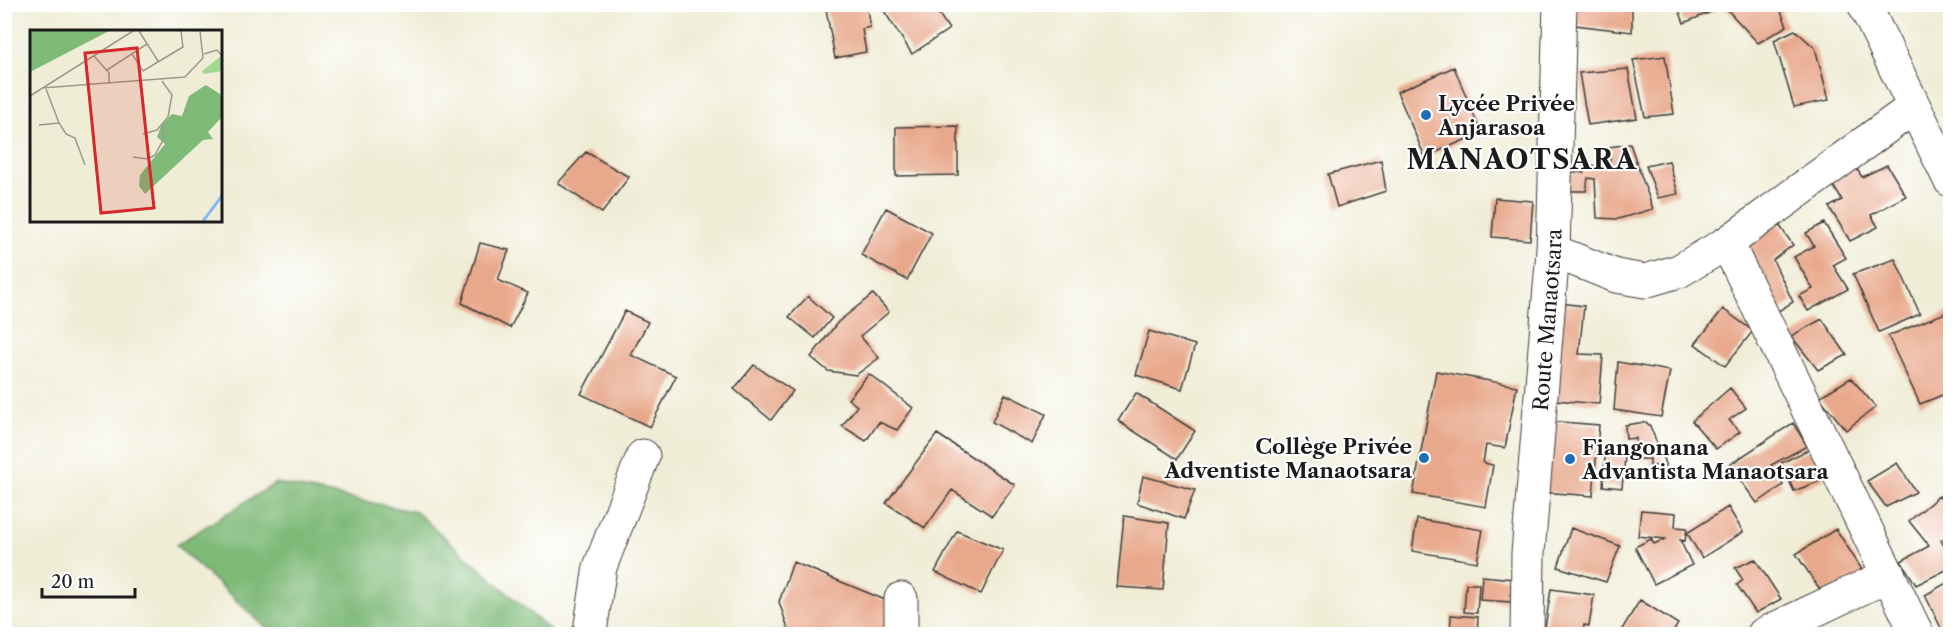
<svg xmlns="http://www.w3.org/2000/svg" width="1955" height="639" font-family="'Libre Caslon Text',serif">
	<rect width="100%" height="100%" fill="#fff"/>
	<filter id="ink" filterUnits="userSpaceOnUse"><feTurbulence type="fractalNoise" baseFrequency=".0167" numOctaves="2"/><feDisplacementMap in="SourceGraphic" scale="12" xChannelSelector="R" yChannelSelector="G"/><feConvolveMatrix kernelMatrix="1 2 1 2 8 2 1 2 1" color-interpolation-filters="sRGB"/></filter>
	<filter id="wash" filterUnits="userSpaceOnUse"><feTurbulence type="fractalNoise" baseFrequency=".008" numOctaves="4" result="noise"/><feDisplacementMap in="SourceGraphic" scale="24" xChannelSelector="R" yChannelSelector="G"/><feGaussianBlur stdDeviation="1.35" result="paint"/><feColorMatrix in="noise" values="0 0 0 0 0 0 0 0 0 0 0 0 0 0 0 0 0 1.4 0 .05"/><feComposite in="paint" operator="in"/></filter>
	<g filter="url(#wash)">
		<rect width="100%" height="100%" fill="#f0edd7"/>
		<!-- forest -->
		<path fill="#7fba78" stroke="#4e6b4a" stroke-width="1.5" d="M276 483 416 512 554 634H273L176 545Z"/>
		<g id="blocks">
			<!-- building -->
			<path fill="#e8a88b" d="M849 4H866L870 27 862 29 866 52 835 58 826 9Z
				M894 4H932L949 29 912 54 884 11Z
				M1573 4H1632V32L1575 25Z
				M1722 4H1778L1787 26 1758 43Z
				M1677 5H1716L1718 9 1684 23Z
				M1795 30 1815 48 1829 100 1794 107 1774 40Z
				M1665 56 1674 114 1645 117 1633 60Z
				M1454 67 1481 133 1425 157 1397 92Z
				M1628 69 1637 118 1588 125 1579 73Z
				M958 126V175L896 176V127Z
				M1630 144 1653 209 1618 219 1597 218 1595 179 1588 178 1586 191H1566V171L1584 173 1583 165 1601 166 1610 163 1609 147Z
				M586 152 629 177 602 213 558 183Z
				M1381 160 1386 191 1337 207 1328 174Z
				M1669 161 1678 194 1658 198 1646 166Z
				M1887 165 1906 196 1871 215 1878 227 1850 241 1829 207 1842 200 1829 179 1855 166 1862 177Z
				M1495 198 1533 201 1530 240 1492 237Z
				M886 208 932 233 907 280 861 255Z
				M1775 219 1793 245 1773 260 1793 302 1772 315 1737 251Z
				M1824 223 1846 258 1833 265 1848 289 1808 311 1799 296 1813 289 1794 257 1814 246 1806 233Z
				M480 243 509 250 498 280 528 293 510 328 462 303Z
				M1895 259 1920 314 1879 332 1853 274Z
				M873 294 889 312 860 336 879 358 856 375 828 371 811 357 838 322Z
				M808 296 832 318 815 338 789 317Z
				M1560 303 1584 306 1579 354 1603 355 1599 404 1555 400Z
				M1723 309 1753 331 1725 366 1695 344Z
				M625 311 648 322 631 355 676 376 650 427 581 394Z
				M1950 311V392L1920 404 1888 336Z
				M1822 319 1847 355 1818 370 1791 336Z
				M1149 331 1195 345 1182 389 1136 375Z
				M1618 362 1670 371 1661 417 1614 410Z
				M754 365 793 391 771 420 734 389Z
				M1436 371 1517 386 1505 448 1486 445 1483 463 1493 465 1486 507 1413 494Z
				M869 374 913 408 897 430 879 422 866 441 842 426 857 406 848 399Z
				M1851 378 1876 407 1846 430 1819 397Z
				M1730 388 1746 408 1729 420 1740 432 1716 449 1692 421Z
				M1136 393 1195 431 1177 459 1118 421Z
				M1005 394 1046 414 1032 444 992 422Z
				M1548 421 1599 425 1593 496 1542 492Z
				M1646 422 1650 426 1666 466H1650V459H1636V438L1626 439 1625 425Z
				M1793 423 1807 446 1771 465 1783 485 1757 503 1729 465Z
				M937 434 1015 485 992 516 952 490 925 528 886 503Z
				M1810 449 1825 479 1794 491 1781 463Z
				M1605 456 1625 457 1622 488 1603 486Z
				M1897 463 1916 492 1886 507 1867 481Z
				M1143 476 1195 490 1184 519 1137 503Z
				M1939 496 1950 514V536L1941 540 1950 558V568L1916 585 1901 561 1929 546 1909 521Z
				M1728 507 1743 532 1702 558 1687 533Z
				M1641 510 1676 513 1675 527 1687 528 1685 541 1680 540 1692 565 1654 584 1635 547 1651 539 1654 544 1665 539 1638 536Z
				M1124 516 1169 523 1163 590 1117 587Z
				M1417 519 1483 530 1477 562 1412 551Z
				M1571 528 1620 546 1606 582 1558 567Z
				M1836 529 1868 579 1829 603 1796 554Z
				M957 531 1003 550 981 594 935 572Z
				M1755 559 1781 599 1756 613 1737 585 1743 580 1735 568Z
				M793 562 895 604 890 634H790L779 602Z
				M1482 576 1513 579 1511 602 1480 600Z
				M1950 581V634H1944L1925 595Z
				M1466 584H1479L1477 613 1464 612Z
				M1551 589 1594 595 1589 626 1584 625 1583 634H1544Z
				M1640 600 1678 624 1672 634H1619Z
				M1451 615 1478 617 1477 634H1450Z"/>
		</g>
	</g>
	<g filter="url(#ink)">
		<use href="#blocks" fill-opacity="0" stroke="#3c3b38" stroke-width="1.5"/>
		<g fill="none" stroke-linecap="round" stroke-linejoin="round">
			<!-- minor casing -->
			<g stroke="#3c3b38" stroke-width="35">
				<g id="minor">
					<path d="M1727 243 1917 634"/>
					<path d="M1553 251 1616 276 1645 281 1679 271 1727 243 1914 107"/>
					<path d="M901 599V634"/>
					<path d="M591 634 590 631 600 567 643 456"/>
					<path id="s1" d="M1527 634 1528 553 1553 251 1560 4"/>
					<path d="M1764 634 1889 575"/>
				</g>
			</g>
			<!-- tertiary casing -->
			<g stroke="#3c3b38" stroke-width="35">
				<path id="tertiary" d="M1864 4 1950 180"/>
			</g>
			<!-- minor -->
			<use href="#minor" stroke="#fff" stroke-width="33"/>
			<!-- tertiary -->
			<use href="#tertiary" stroke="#fff" stroke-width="33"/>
		</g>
	</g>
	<!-- markers -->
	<g fill="#1f6fb2" stroke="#fff" stroke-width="2">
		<circle cx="1426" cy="115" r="6"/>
		<circle cx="1424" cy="458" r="6"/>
		<circle cx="1570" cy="459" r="6"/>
	</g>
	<g text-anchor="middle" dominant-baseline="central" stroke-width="4.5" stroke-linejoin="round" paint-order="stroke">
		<!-- poi labels -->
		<g font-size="21" font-weight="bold" fill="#1c1c1c" stroke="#fff" text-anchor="start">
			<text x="1438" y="103">Lycée Privée<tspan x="1438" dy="24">Anjarasoa</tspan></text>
			<text x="1412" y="446" text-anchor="end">Collège Privée<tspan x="1412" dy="24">Adventiste Manaotsara</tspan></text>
			<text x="1582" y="447">Fiangonana<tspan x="1582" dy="24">Advantista Manaotsara</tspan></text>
		</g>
		<!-- street labels -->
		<g font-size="21" fill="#1c1c1c" stroke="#fff">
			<text stroke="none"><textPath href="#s1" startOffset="315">Route Manaotsara</textPath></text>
		</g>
		<!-- district labels -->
		<g font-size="27" font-weight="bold" letter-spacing="1.5" fill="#1c1c1c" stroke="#fff">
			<text x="1522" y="159">MANAOTSARA</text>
		</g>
	</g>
	<!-- overview -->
	<g transform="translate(30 30)">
		<rect width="192" height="192" fill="#f0edd7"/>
		<path d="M191 26 192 41 174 44 172 41Z" fill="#9fda8d"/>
		<path d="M0 1H79L0 42ZM176 55 190 64 192 72V87L178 102 183 109 173 110 115 164 109 156 110 145 135 114 127 107 131 96 142 84 152 86 159 66Z" fill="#7fba78"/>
		<path fill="none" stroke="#89b9f4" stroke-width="3" d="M173 191 192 166"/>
		<path fill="none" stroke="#9b998c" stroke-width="1.5" d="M109 1 128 31M102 24 113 41 153 17 151 1M174 24 187 20 192 26M64 26 79 43V54M77 40 117 14M12 58 155 47 173 28 170 1M16 59 29 93 36 104 45 108 55 135M0 66 103 1M9 95 29 93M113 104 127 100 138 87 142 65 132 51M103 127 118 129 125 125 133 110V94"/>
		<path fill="#d62828" fill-opacity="0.15" stroke="#d62828" stroke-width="3" d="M107 18 124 178 71 183 55 23Z"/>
		<rect width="192" height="192" fill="none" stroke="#1c1c1c" stroke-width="3"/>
	</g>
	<!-- margin -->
	<rect width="1955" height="639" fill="none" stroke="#fff" stroke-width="24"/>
	<!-- scale -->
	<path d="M42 588v9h93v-9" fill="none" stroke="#1c1c1c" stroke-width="3"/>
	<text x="51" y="588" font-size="18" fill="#1c1c1c" stroke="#ffffff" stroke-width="4.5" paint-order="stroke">20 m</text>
</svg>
